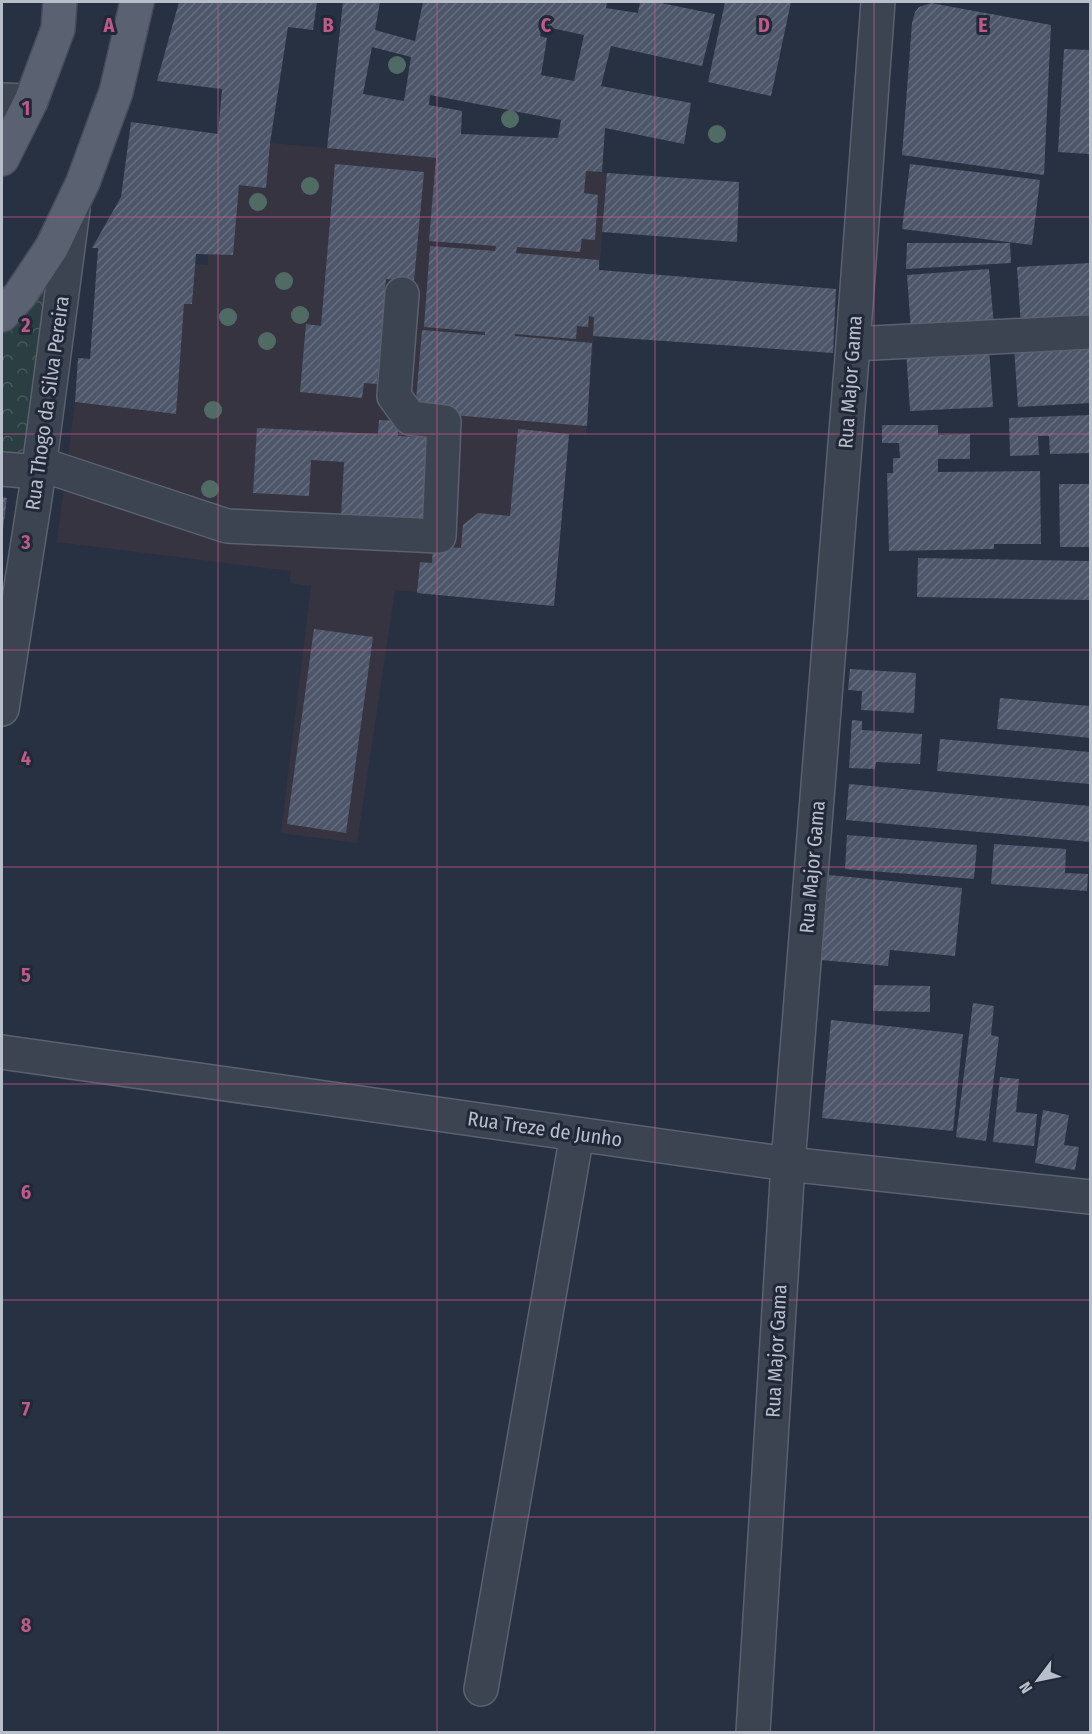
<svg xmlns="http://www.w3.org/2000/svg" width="1092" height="1734" font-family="'Fira Sans Condensed',sans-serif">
	<defs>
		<pattern id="park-crowns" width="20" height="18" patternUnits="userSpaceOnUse" patternTransform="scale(1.5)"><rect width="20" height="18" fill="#2b3f43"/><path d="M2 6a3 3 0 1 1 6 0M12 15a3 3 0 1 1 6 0" fill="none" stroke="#48595d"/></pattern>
		<pattern id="building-hatch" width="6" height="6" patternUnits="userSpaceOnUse" patternTransform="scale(1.5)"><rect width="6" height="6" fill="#4e576a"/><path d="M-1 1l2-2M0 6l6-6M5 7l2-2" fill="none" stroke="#656d7e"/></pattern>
	</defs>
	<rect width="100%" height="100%" fill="#283141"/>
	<!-- medical -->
	<path fill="#373442" d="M270 143 607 173 586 435 569 434 554 606 395 590 357 843 281 833 311 586 290 583 291 571 57 542 75 402 175 414 184 304H192L195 264 208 265V254L236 212 239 185Z"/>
	<!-- park -->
	<path fill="url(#park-crowns)" d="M55 268 29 459 2 457V329Z"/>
	<!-- building -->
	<path fill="url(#building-hatch)" fill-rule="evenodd" d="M179 2H317L313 30 288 27 270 143 266 188 239 185 233 255 196 254 192 304H184L176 414 75 402 78 358 90 359 98 248H92L121 197 131 122 218 134 222 89 157 81Z
		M343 2H380L375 30 415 41 423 2H607L606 8 638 13 640 2H656L715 14 702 66 611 46 601 86 691 103 684 144 605 128 602 172 586 171 584 193 598 195 595 240 582 239 580 252 517 247 516 253 599 260V270L836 289 833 353 593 336 594 317 589 316 588 327 577 326 576 339 515 334V336L592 343 587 426 415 412 422 330 485 335V332L424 327 430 246 495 251 496 246 429 241 436 158 327 148ZM542 26 584 35 574 81 541 75 547 38 540 36ZM372 47 411 57 404 101 363 94ZM430 95 561 120 558 138 461 134 462 111 429 105Z
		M725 2H791L771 96 708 82Z
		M931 3 1051 25 1044 175 902 155 912 23 915 12 919 7Z
		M1064 49 1090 50V154L1058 152Z
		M335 164 424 172 414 281 386 279 377 384 364 383 362 398 300 392 306 324 321 326Z
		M910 164 1040 180 1032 245 902 229Z
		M607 173 739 182 737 242 602 232Z
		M907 243H1010L1011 263 906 269Z
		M1090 263V323L1021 327 1017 267Z
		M989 269 994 326 911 331 907 275Z
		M1090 343V403L1018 407 1014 347Z
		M989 347 993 407 910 411 906 351Z
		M1090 415V453L1050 454 1049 436H1038L1039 455 1010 456 1009 418Z
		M379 420 398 421V436L437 438 433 522 341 517 344 462 311 460 309 496 253 493 257 428 378 434Z
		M882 425H938V435L970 434V459H938V472L1040 471 1041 544H994V549L889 551 887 473H893V458H900L899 443H882Z
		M518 429 569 434 554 606 417 593 420 562 432 563 433 546 461 548 463 525 478 513 510 516Z
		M1059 484H1090V547H1060Z
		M2 497 7 498 3 529H2Z
		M918 558 1090 561V600L917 597Z
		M314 629 373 637 346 833 287 824Z
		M850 669 916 673 914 713 861 710 862 691 848 690Z
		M1000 698 1090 706V738L997 729Z
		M852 720 862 721V730L922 734 920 764 876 762 875 769 849 768Z
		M940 739 1090 752V784L937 771Z
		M849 784 1090 806V842L846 820Z
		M847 835 977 845 974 879 845 869Z
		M994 844 1066 849 1065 873 1088 874 1087 891 991 884Z
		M829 875 962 888 955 956 890 950 888 966 821 960Z
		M874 985 930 986V1012L873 1011Z
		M973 1003 994 1006 991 1035 999 1037 986 1141 956 1137Z
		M831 1020 963 1034 953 1131 822 1118Z
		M1000 1077 1019 1079 1016 1112 1037 1114 1034 1146 993 1142Z
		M1043 1110 1069 1115 1064 1145 1079 1147 1075 1170 1035 1163Z"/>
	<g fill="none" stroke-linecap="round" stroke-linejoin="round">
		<!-- minor casing -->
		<g stroke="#5a616f" stroke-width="36">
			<path id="minor" d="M2 100 31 101
				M853 344 1090 332
				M40 464 227 526 439 536 444 422 410 418 394 396 402 294
				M2 469 38 472
				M2 709 36 491 73 209
				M2 1052 788 1164 1090 1197
				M481 1689 577 1134
				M753 1732 788 1164 853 344 878 2"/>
		</g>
		<!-- major casing -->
		<g stroke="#464c5b" stroke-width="36">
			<path id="major" d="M2 159 31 101 58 29 60 2
				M2 315 20 295 52 247 83 182 116 92 137 2"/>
		</g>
		<!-- minor -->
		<use href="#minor" stroke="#3c4351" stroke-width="33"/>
		<!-- major -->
		<use href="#major" stroke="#5a6271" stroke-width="33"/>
	</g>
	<!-- trees -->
	<g fill="#506b63">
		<circle cx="397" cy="65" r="9"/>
		<circle cx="510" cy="119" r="9"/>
		<circle cx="717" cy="134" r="9"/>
		<circle cx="310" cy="186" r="9"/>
		<circle cx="258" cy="202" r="9"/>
		<circle cx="284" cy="281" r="9"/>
		<circle cx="300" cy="315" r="9"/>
		<circle cx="228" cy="317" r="9"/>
		<circle cx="267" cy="341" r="9"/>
		<circle cx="213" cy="410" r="9"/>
		<circle cx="210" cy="489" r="9"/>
	</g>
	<!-- grid -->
	<path fill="none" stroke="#be5a88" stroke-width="1.5" stroke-opacity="0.55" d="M218 2V1732M437 2V1732M655 2V1732M874 2V1732M2 217H1090M2 434H1090M2 650H1090M2 867H1090M2 1084H1090M2 1300H1090M2 1517H1090"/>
	<g text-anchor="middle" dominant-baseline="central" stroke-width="6" stroke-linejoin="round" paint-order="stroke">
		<!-- street labels -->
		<g font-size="20" fill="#b9becb" stroke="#212837">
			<text transform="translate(850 382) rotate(-86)">Rua Major Gama</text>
			<text transform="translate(47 403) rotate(-82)">Rua Thogo da Silva Pereira</text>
			<text transform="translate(812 867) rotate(-85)">Rua Major Gama</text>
			<text transform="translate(545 1129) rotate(8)">Rua Treze de Junho</text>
			<text transform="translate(776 1351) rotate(-87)">Rua Major Gama</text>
		</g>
	</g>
	<g font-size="20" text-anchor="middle" font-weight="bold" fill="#be5a88" stroke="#212837" stroke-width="6" stroke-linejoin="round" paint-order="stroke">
		<text x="109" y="32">A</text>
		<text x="328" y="32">B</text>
		<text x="546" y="32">C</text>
		<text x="764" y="32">D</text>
		<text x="983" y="32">E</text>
		<text x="26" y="115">1</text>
		<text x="26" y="332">2</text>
		<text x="26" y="549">3</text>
		<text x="26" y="765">4</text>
		<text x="26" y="982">5</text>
		<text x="26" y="1199">6</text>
		<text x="26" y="1416">7</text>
		<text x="26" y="1632">8</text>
	</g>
	<!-- border -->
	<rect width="1092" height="1734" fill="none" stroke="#b9becb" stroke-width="6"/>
	<!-- north arrow -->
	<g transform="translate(1038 1680) rotate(238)" stroke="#212837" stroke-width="4.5" paint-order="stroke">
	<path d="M0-4.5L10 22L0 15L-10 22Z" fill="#b9becb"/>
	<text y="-9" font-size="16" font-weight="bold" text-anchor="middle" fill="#b9becb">N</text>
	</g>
</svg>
